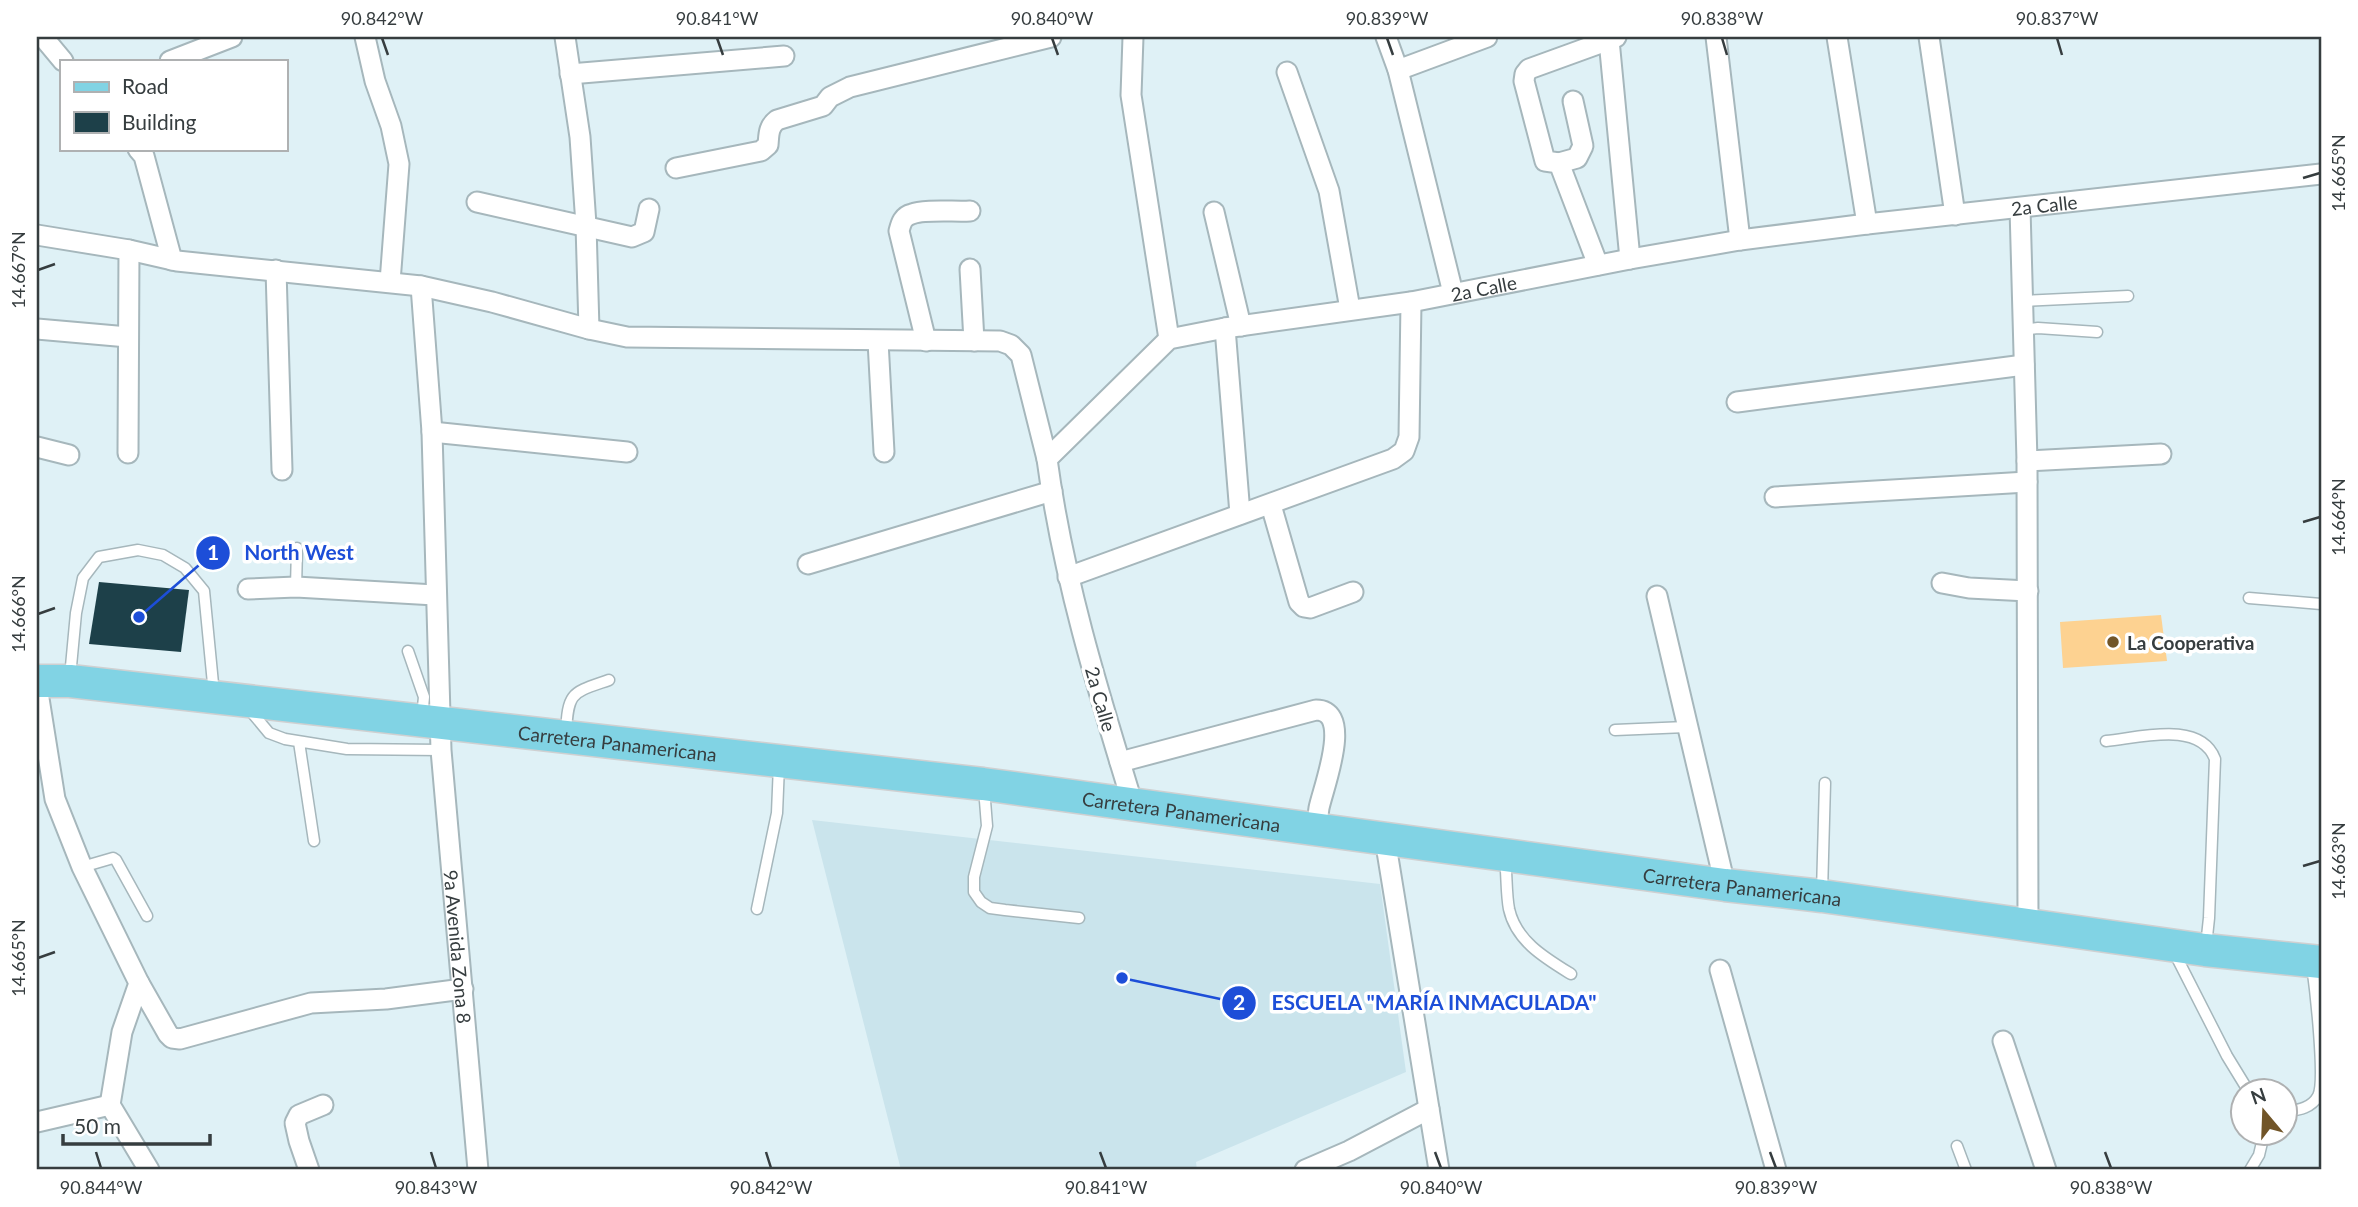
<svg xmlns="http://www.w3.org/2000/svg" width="2358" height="1207" font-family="Lato,sans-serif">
	<rect width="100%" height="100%" fill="#dff1f6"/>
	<!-- built -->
	<path fill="#cae4ec" d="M812 820 1380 884 1406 1072 1196 1162 1197 1170H901Z"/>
	<!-- green -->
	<path fill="#fdd291" d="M2161 615 2167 661 2063 668 2060 622Z"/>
	<!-- building -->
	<path fill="#1d4049" d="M99 582 189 590 181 652 89 644Z"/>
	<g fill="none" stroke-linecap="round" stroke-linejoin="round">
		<!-- service casing -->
		<g stroke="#a6b7bc" stroke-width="13">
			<path id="service" d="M2023 301 2128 296
				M2023 330 2038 328 2097 332
				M296 587 297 548
				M2249 598 2321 604
				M408 651 424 697 422 717
				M70 677 76 613 83 578 99 557 138 550 163 555 185 568 204 591 214 694
				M249 709 269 733 285 739 347 749 441 750
				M1615 730 1686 727
				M566 733C568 691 572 693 609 680
				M2106 741C2139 738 2200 720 2215 759L2209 918 2206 946
				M299 742 314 841
				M984 788 987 826 974 877V892L981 902 990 908 1005 910 1079 918
				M1505 859C1507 875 1506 893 1509 909 1516 941 1545 958 1571 974
				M82 867 113 858 116 860 147 916
				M1822 892 1825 783
				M757 909 777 813 779 765
				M2174 952 2227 1056 2249 1092
				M2284 1112C2297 1110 2311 1109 2318 1096 2326 1081 2315 987 2312 965
				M1957 1146 1966 1170
				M2250 1170 2259 1155 2264 1134"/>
		</g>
		<!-- minor casing -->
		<g stroke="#a6b7bc" stroke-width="23">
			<g id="minor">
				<path d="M43 37 63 61"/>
				<path d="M365 37 375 81 391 126 399 164 390 282"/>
				<path d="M565 37 580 137 586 225 589 329"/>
				<path d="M1133 37 1131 95 1169 339"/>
				<path d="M1386 37 1398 70 1453 293"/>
				<path d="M1616 37 1609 40 1630 259"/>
				<path d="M1716 37 1740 240"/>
				<path d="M1837 37 1867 224"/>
				<path d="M1929 37 1955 215"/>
				<path d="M170 61 232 37"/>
				<path d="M1398 70 1487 37"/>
				<path d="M1287 72 1329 191 1350 309"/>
				<path d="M570 74 784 56"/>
				<path d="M138 149 144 156 172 260"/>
				<path d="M1559 163 1577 158 1583 146 1573 101"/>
				<path d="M676 168 761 151 768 145C769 135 768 127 777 120L823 106 830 97 850 87 1051 37"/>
				<path d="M477 202 632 237 644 232 649 209"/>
				<path d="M2020 208 2027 461 2028 926"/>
				<path d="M1214 212 1241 326"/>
				<path d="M37 235 129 250 177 261 421 286 492 302 589 329 627 337 1000 341 1011 345 1021 355 1047 459"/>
				<path d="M1598 265 1559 163 1545 161 1524 81 1525 74 1529 69 1609 40"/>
				<path d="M970 269 974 341"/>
				<path d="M276 270 282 470"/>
				<path id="s1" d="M421 286 432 432 441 750 478 1170"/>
				<path d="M1225 328 1240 514"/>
				<path d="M37 329 128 337"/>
				<path d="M878 341 884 452"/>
				<path d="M926 341 899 231C901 223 903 216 912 214 924 209 956 212 970 211"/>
				<path d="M1737 402 2024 365"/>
				<path d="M432 432 627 452"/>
				<path d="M37 447 69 455"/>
				<path d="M128 453 129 250"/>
				<path d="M2027 461 2161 454"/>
				<path d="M1775 497 2027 482"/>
				<path d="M1271 505 1299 602 1304 607 1310 608 1353 592"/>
				<path d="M808 564 1052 491"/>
				<path d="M1068 577 1393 459 1404 451 1409 437 1411 302"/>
				<path d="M1942 583 1969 588 2028 591"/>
				<path d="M248 589 296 587 435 595"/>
				<path d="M1657 596 1725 885"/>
				<path d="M37 686 55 799 82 867 139 983 122 1032 110 1105 149 1170"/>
				<path d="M1120 762 1316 710C1354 710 1323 788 1319 808 1318 815 1317 823 1316 830"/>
				<path id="s2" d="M1133 805C1098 691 1063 578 1047 459L1169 339 1225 328 1411 302 1630 259 1740 240 1867 224 2321 174"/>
				<path d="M1385 839 1439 1170"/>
				<path d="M1720 970 1776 1170"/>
				<path d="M139 983 168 1034 172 1038 180 1039 311 1003 386 999 463 989"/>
				<path d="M2003 1041 2046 1170"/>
				<path d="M37 1122 110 1105"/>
				<path d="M309 1170 299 1141 295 1123 299 1115 323 1105"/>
				<path d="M1305 1170 1349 1151 1429 1109"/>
			</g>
		</g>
		<!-- primary casing -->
		<g stroke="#cfd0d1" stroke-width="35">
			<g id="primary">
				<path id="s3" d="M37 681H70L983 784 1725 885 1822 896 2205 950 2321 962"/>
			</g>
		</g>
		<!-- service -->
		<use href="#service" stroke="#fff" stroke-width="10"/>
		<!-- minor -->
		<use href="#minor" stroke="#fff" stroke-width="19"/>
		<!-- primary -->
		<use href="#primary" stroke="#81d3e4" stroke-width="32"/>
	</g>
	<!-- ticks -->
	<path fill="none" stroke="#363d3f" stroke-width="2.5" d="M382 38 388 55M717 38 723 55M1052 38 1058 55M1387 38 1393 55M1722 38 1727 55M2057 38 2062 55M2303 178 2320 173M38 270 55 264M2303 522 2320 517M38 614 55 608M2303 866 2320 861M38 958 55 952M96 1152 101 1168M431 1152 436 1168M766 1152 771 1168M1100 1152 1106 1168M1435 1152 1441 1168M1770 1152 1776 1168M2105 1152 2111 1168"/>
	<!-- markers -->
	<circle fill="#715528" stroke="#fff" stroke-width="2.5" cx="2113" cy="642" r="7"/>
	<g text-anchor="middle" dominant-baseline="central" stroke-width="7" stroke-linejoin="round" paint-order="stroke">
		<!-- street labels -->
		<g font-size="19" fill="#363d3f" stroke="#fff">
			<text stroke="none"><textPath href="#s2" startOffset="1414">2a Calle</textPath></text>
			<text stroke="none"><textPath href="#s2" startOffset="847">2a Calle</textPath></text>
			<text transform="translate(1101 699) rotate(74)">2a Calle</text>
			<text stroke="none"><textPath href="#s3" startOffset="584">Carretera Panamericana</textPath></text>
			<text stroke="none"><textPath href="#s3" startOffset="1152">Carretera Panamericana</textPath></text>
			<text stroke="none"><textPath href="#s3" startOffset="1718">Carretera Panamericana</textPath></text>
			<text stroke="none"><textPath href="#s1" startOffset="662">9a Avenida Zona 8</textPath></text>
		</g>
		<!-- poi labels -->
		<g font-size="19" font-weight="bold" fill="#363d3f" stroke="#fff" text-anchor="start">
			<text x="2127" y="642">La Cooperativa</text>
		</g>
	</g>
	<!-- callouts -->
	<path fill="none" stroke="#1d4ed8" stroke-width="2.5" d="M139 617L213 553M1122 978L1239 1003"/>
	<g fill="#1d4ed8" stroke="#fff" stroke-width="2.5">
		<circle cx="139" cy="617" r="7"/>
		<circle cx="1122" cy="978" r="7"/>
		<circle cx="213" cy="553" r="18"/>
		<circle cx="1239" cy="1003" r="18"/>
	</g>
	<g font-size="21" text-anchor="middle" font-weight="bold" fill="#fff">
		<text x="213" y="560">1</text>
		<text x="1239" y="1010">2</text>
	</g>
	<g font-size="21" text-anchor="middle" font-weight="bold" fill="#1d4ed8" stroke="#fff" stroke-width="7" stroke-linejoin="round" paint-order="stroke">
		<text x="299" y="560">North West</text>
		<text x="1434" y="1010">ESCUELA "MARÍA INMACULADA"</text>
	</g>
	<!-- border -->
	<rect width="2358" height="1207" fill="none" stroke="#ffffff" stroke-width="77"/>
	<!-- legend -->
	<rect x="60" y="60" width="228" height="91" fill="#ffffff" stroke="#afb1b2" stroke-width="2"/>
	<rect x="74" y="82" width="35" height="10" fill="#81d3e4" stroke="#afb1b2" stroke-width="2"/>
	<text x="122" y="94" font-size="21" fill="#363d3f">Road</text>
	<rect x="74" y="112" width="35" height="21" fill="#1d4049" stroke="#afb1b2" stroke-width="2"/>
	<text x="122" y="130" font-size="21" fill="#363d3f">Building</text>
	<!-- north arrow -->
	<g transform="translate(2264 1112) rotate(341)"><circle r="33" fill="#ffffff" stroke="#afb1b2" stroke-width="2"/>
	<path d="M0-5L12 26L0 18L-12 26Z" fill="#715528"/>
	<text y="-10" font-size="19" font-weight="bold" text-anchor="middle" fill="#363d3f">N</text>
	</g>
	<!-- scale -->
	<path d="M63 1134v10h147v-10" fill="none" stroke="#363d3f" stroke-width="3.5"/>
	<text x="74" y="1134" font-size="21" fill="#363d3f" stroke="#ffffff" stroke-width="5" paint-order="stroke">50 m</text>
	<rect x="38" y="38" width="2282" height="1130" fill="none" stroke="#363d3f" stroke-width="2.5"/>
	<g font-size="18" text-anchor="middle" fill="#363d3f">
		<text x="382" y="25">90.842°W</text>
		<text x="717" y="25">90.841°W</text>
		<text x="1052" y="25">90.840°W</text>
		<text x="1387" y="25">90.839°W</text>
		<text x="1722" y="25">90.838°W</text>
		<text x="2057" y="25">90.837°W</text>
		<text transform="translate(2339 173) rotate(-90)" y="6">14.665°N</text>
		<text transform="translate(19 270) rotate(-90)" y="6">14.667°N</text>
		<text transform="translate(2339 517) rotate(-90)" y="6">14.664°N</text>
		<text transform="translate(19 614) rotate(-90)" y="6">14.666°N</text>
		<text transform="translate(2339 861) rotate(-90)" y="6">14.663°N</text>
		<text transform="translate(19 958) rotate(-90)" y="6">14.665°N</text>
		<text x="101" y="1194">90.844°W</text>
		<text x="436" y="1194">90.843°W</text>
		<text x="771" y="1194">90.842°W</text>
		<text x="1106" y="1194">90.841°W</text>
		<text x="1441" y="1194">90.840°W</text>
		<text x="1776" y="1194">90.839°W</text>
		<text x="2111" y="1194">90.838°W</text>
	</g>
</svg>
